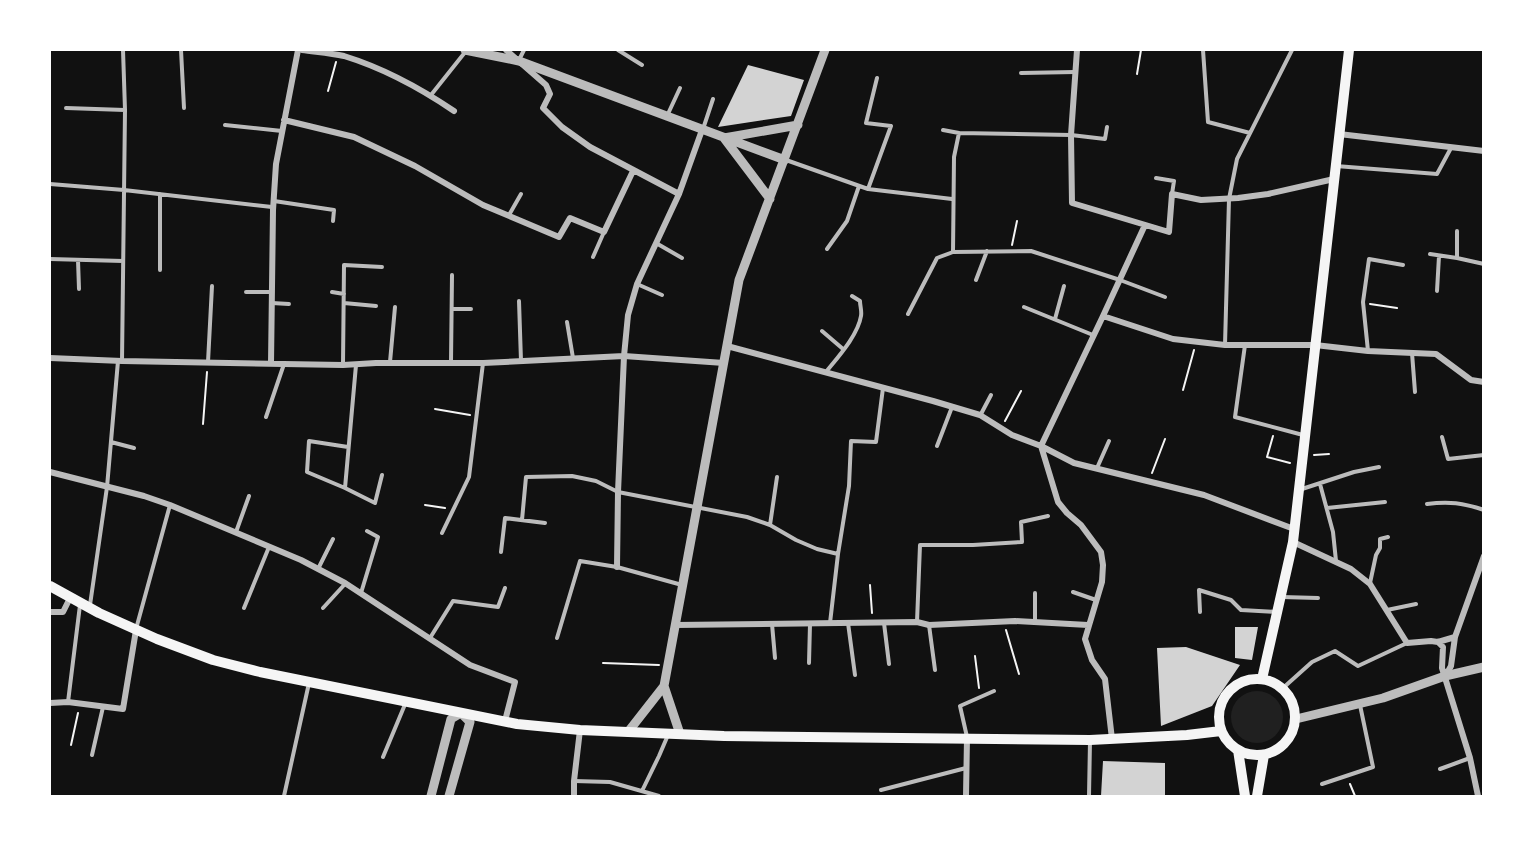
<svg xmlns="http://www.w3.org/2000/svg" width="1533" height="846" font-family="Overpass,sans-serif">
	<rect width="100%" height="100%" fill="#111"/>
	<!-- green -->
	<path fill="#202020" d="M1231 717a26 26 0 1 1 52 0a26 26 0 1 1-52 0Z"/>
	<!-- building -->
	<path fill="#d3d3d3" d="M748 65 804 80 791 116 718 127Z
		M1235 627H1258L1252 660 1235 658Z
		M1186 647 1240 665 1212 706 1161 726 1157 648Z
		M1103 761 1165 763V796H1101Z"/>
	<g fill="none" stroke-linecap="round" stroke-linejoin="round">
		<!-- path -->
		<path stroke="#f5f5f5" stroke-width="2" d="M1137 74 1141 50
			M328 91 336 62
			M1012 245 1017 221
			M1370 304 1397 308
			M1183 390 1194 350
			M435 409 470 415
			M1005 421 1021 391
			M203 424 207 372
			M1273 436 1267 457 1290 463
			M1314 455 1329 454
			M1152 473 1165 439
			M425 505 445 508
			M870 585 872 613
			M1006 630 1019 674
			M975 656 979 688
			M603 663 659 665
			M71 745 78 713
			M1350 784 1355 796"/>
		<!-- service -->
		<path stroke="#bcbcbc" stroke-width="4" d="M181 50 184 108
			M618 50 642 65
			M1203 50 1208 122 1250 133
			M519 60 524 50
			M1021 73 1075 72
			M431 95 466 51
			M66 108 125 110
			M667 116 680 88
			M225 125 282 131
			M703 129 713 99
			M943 130 959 133 1071 135 1105 139 1107 127
			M959 133 954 157 953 252 1031 251 1120 280 1165 297
			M786 160 868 189 952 199
			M1336 166 1437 174 1451 148
			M1156 178 1174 181 1172 194
			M50 184 124 190 272 207
			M868 189 891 126 866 123 877 78
			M274 201 334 210 333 221
			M509 215 521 194
			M1457 231V258
			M656 243 682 258
			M827 249 847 221 859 186
			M1430 254 1457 258 1484 264
			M593 257 604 232
			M50 259 123 261
			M78 260 79 289
			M160 270V194
			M976 280 987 251
			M637 284 662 295
			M1437 291 1439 256
			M246 292H271
			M332 292 344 294
			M519 301 521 361
			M272 303 289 304
			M344 303 376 306
			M1024 307 1093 335
			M452 309H471
			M908 314 937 258 953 252
			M1055 319 1064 286
			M567 322 573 358
			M822 331 843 349
			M1225 345 1229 199 1237 159 1292 50
			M1245 345 1235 417 1303 435
			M1368 351 1363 302 1369 259 1403 265
			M1412 353 1415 392
			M122 361 125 110 123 50
			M208 362 212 286
			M390 362 395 307
			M451 362 452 275
			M343 364 344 265 382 267
			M826 372C838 357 858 335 861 316 862 311 860 306 860 301L852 296
			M981 414 991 395
			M266 417 284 364
			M1442 437 1448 459 1484 455
			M111 442 134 448
			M937 446 952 407
			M348 447 309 441 307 472 345 488 375 503 382 475
			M1097 468 1109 441
			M1320 484 1333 532 1336 561
			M345 488 356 365
			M1302 489 1354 472 1379 467
			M1427 504C1449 501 1463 503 1484 510
			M1327 508 1385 502
			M522 520 526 477 572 476 596 481 618 492 747 517 770 525 796 540 817 549 838 554
			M770 525 777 477
			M236 532 249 496
			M442 533 469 477 483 363
			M501 552 505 518 545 523
			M318 569 333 539
			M1370 583 1376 555 1380 548V539L1388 537
			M1073 592 1096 600
			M361 593 378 537 367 531
			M1035 593V622
			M1282 597 1318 598
			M90 605 107 487 118 361
			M244 608 269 547
			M323 608 345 584
			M1387 610 1416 604
			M1200 612 1199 590 1231 600 1241 610 1277 612
			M917 622 920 545H973L1022 542 1021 522 1048 516
			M830 623 838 554 849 486 851 441 876 442 883 388
			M848 623 855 675
			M884 623 889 664
			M772 624 775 658
			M929 625 935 670
			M136 629 170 505
			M430 638 453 601 498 607 505 588
			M557 638 580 561 617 567 682 585
			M809 663 810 624
			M1283 688 1312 662 1335 651 1358 666 1407 643
			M68 702 80 605
			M967 737 960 706 994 691
			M92 755 103 707
			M383 757 406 702
			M1440 769 1470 758
			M574 781 610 782 659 796
			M1322 784 1373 767 1360 705
			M881 790 966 768
			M642 791 659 756 668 735
			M284 796 309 683
			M1089 796 1090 741"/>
		<!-- minor -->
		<path stroke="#bcbcbc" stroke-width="6" d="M302 50C316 52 330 53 344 56 383 68 420 88 454 111
			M506 50 546 85 550 94 543 108 562 127 590 147 679 194
			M1077 50 1071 135 1072 203 1169 232 1172 194 1201 200 1238 198 1268 194 1334 179
			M284 120 354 137 415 166 483 205 559 237 570 218 604 232 633 171
			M1339 134 1484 151
			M1103 316 1173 339 1225 345H1315L1368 351 1436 354 1471 380 1484 382
			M727 346 933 401 980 415 1012 435 1041 446 1074 463 1204 495 1294 529
			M50 358 122 361 343 365 376 363H483L624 356 724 363
			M271 364 273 210 276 164 298 50
			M1041 446 1058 502 1067 513 1081 525 1101 552 1103 565 1102 582 1085 639 1092 660 1105 679 1112 739
			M1041 446 1103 316 1145 225
			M50 472 144 496 170 505 301 560 345 583 470 665 515 682 505 721
			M1293 542 1351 569 1370 584 1407 643 1431 641 1438 642 1455 637
			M617 567 618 492 624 356 628 315 637 284 679 194 702 130
			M50 612H63L70 598
			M675 625 917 622 929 625 1015 621 1088 625
			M1438 642 1443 647 1442 668 1470 758 1478 796
			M1446 675 1451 666 1455 637 1484 556
			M50 703 68 702 123 709 136 630
			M574 796V781L580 730
			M966 796 967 738"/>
		<!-- tertiary -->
		<path stroke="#bcbcbc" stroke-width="9" d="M465 50 519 61 785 160
			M770 199 724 138 798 125
			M1296 719 1383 698 1445 676 1484 667
			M628 732 664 686
			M680 734 664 686 739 280 825 50
			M431 796 451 719 461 713 470 722 449 796"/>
		<!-- secondary -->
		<path stroke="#f5f5f5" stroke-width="10" d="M50 586 99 613 157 639 213 660 260 672 517 724 580 730 724 736 1090 740 1187 735 1221 731
			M1219 717a38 38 0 1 1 76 0a38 38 0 1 1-76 0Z
			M1262 679 1293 542 1349 50
			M1238 750 1245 796
			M1257 796 1264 755"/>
	</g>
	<!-- border -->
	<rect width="1533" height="846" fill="none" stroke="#ffffff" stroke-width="102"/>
</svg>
